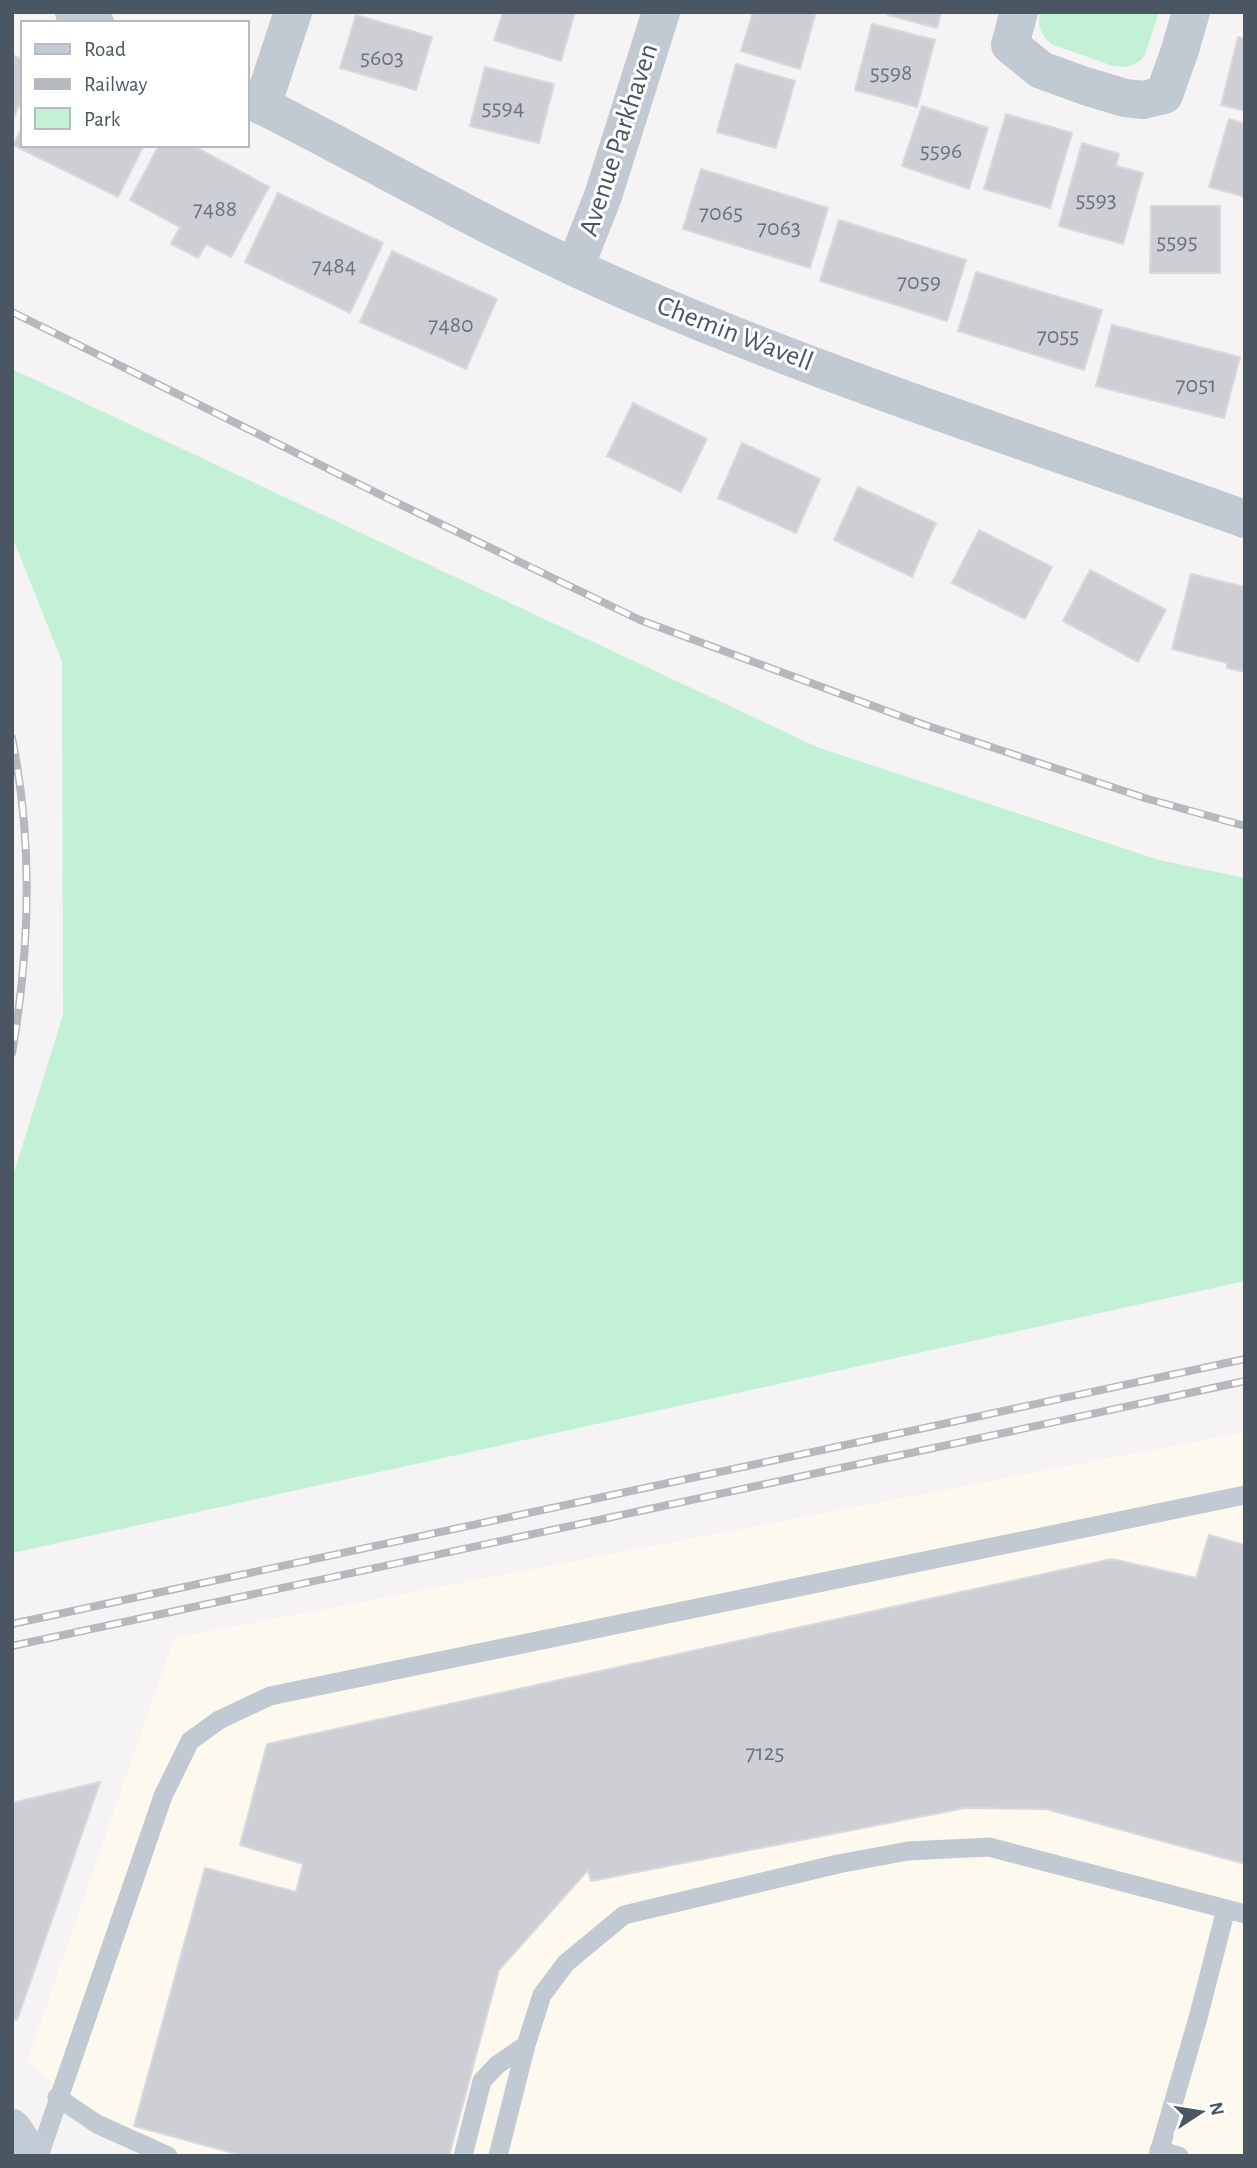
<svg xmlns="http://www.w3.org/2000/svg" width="1257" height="2168" font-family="'Alegreya Sans',sans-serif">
	<rect width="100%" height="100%" fill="#f5f3f3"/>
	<!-- commercial -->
	<path fill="#fdf9ef" d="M1245 1432V2156H174L97 2119 27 2062 174 1638Z"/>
	<!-- green -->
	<path fill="#c3f1d5" d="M1040 12H1159L1145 55 1140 61 1127 67 1113 66 1051 44C1041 35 1037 26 1040 12Z
		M12 369 817 747 1159 860 1245 878V1281L12 1553V1179L63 1015 62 662 12 536Z"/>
	<!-- building -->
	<path fill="#cdcfd5" stroke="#d7d9de" stroke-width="2" d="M503 12H575L561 61 494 40Z
		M753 12H816L800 69 741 51Z
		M889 12H941L937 28 888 15Z
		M356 15 432 37 416 90 340 68Z
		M872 24 935 40 917 107 855 90Z
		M1238 37 1245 38V111L1221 105Z
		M12 55 23 60V96L12 121Z
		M736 64 795 81 776 148 717 132Z
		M485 67 554 84 539 143 470 126Z
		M922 106 988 128 969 189 902 166Z
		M1006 114 1072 133 1050 208 984 189Z
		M1229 119 1245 124V197L1209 187Z
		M23 126V145H144L118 197 13 145Z
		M1082 143 1119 154 1116 166 1143 173 1123 244 1059 226Z
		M159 145H192L269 187 231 257 206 244 198 258 171 244 180 227 130 200Z
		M701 169 828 208 810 268 683 229Z
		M278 193 383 243 350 313 245 262Z
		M1151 206H1220V273H1150Z
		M839 220 966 260 947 321 820 281Z
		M392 251 497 299 466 369 360 322Z
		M976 272 1102 310 1084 370 958 331Z
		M1112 325 1240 357 1224 418 1096 386Z
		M633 403 707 439 681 492 607 456Z
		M742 443 820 479 796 533 718 498Z
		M858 487 936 523 912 577 834 540Z
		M979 530 1052 567 1025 619 952 583Z
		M1090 570 1166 610 1138 662 1063 621Z
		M1191 574 1245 587V672L1227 668V663L1172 649Z
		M1209 1535 1245 1545V1864L1046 1809 965 1808 591 1881 588 1870 499 1970 449 2156H244L134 2126 205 1868 296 1892 303 1864 240 1845 267 1744 1112 1559 1196 1578Z
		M100 1782 17 2020 12 2019V1803Z"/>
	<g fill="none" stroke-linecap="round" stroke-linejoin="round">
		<!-- lane -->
		<path stroke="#c1cad2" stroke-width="19" d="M1226 1909 1245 1914
			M57 2097 97 2124 168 2156
			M1159 2150 1179 2156
			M39 2156 163 1796 190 1741 219 1720 270 1696 1245 1495
			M463 2156 482 2081 497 2065 526 2045
			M498 2156 526 2045 542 1995 566 1963 624 1915 838 1864 908 1851 989 1847 1226 1909 1198 2018 1158 2156"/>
		<!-- street -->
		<path stroke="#c1cad2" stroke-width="38" d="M74 12 95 23
			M1019 12 1010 45 1041 70 1085 86 1125 98 1143 100 1164 95 1180 50 1191 12
			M247 98C377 163 502 238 636 295 834 380 1041 446 1245 519
			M262 106 293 12
			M575 267 603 196 661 12"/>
		<!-- secondary -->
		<path stroke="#c1cbd6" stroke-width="38" d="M12 2128 31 2156"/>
		<!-- rail casing -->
		<g stroke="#b5b8bd" stroke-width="8">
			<path id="rail" d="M12 312 387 498 640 620 922 724 1148 799 1245 826
				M12 738C33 841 30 949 12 1053
				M12 1624 1245 1359
				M12 1646 1245 1381"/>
		</g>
		<!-- rail -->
		<use href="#rail" stroke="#fff" stroke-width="5" stroke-dasharray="16" stroke-linecap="butt"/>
	</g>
	<g text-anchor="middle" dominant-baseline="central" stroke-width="6" stroke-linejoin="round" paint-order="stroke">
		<!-- number labels -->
		<g font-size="24" fill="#6b747e">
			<text x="382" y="58">5603</text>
			<text x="891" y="73">5598</text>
			<text x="503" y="108">5594</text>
			<text x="941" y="151">5596</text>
			<text x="1096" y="200">5593</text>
			<text x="215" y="209">7488</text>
			<text x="721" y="213">7065</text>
			<text x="779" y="228">7063</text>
			<text x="1177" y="242">5595</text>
			<text x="334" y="266">7484</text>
			<text x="919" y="282">7059</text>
			<text x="451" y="325">7480</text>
			<text x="1058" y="336">7055</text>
			<text x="1196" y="385">7051</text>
			<text x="765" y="1753">7125</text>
		</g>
		<!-- street labels -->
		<g font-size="28" fill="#4a5661" stroke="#fff">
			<text transform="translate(619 140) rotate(-72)">Avenue Parkhaven</text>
			<text transform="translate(735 334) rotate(21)">Chemin Wavell</text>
		</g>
	</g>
	<!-- border -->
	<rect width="1257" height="2168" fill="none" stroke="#4a5661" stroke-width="28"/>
	<!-- legend -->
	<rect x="21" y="21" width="228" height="126" fill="#ffffff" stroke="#b7bbc0" stroke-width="2"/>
	<rect x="35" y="44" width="35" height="10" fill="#c1cbd6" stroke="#b7bbc0" stroke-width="2"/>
	<text x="84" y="56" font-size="21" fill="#4a5661">Road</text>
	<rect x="35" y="79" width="35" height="10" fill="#b5b8bd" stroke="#b7bbc0" stroke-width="2"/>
	<text x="84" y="91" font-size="21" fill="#4a5661">Railway</text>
	<rect x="35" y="108" width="35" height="21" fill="#c3f1d5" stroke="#b7bbc0" stroke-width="2"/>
	<text x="84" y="126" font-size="21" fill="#4a5661">Park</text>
	<!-- north arrow -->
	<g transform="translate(1201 2112) rotate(78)" stroke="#ffffff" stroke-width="5" paint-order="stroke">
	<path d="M0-5L12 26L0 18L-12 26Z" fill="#4a5661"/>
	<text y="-10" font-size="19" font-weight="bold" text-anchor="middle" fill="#4a5661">N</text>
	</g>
</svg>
